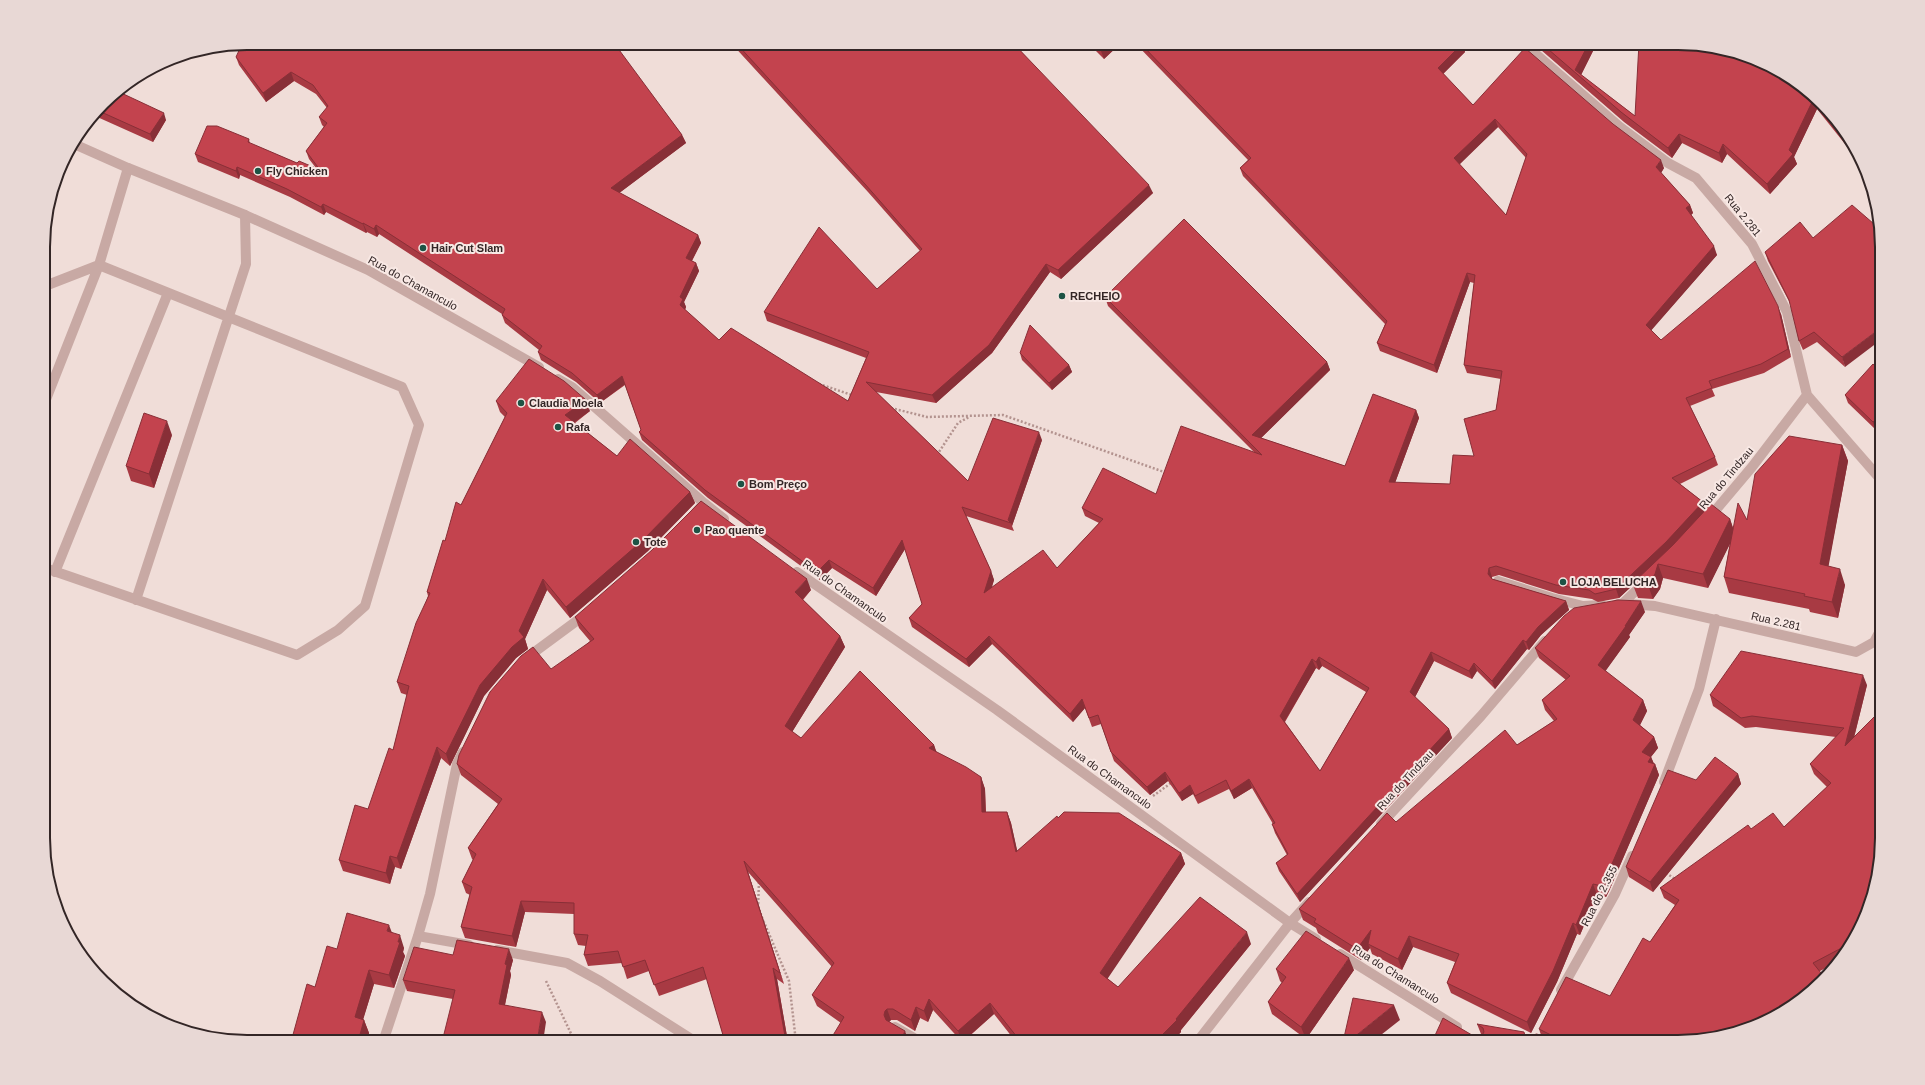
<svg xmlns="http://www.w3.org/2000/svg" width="1925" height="1085" font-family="Helvetica,sans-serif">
	<rect width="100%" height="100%" fill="#f0ddd8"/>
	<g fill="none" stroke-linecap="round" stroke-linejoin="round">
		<!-- path -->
		<path stroke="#b3938f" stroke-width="2.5" stroke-dasharray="2 2" stroke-linecap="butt" d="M819 384 852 395
			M891 408 927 417 1003 415 1167 473
			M937 455 958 423 969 417
			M1153 796 1171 783
			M1666 873 1675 879
			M759 882 758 908 789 981 796 1042
			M546 981 575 1042"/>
		<!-- lane -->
		<path stroke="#c8a9a4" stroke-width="10" d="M45 286 99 265 402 387 419 425 365 606 338 630 297 655 45 568
			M45 402 99 265 128 168
			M55 572 168 293
			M136 600 246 264 245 215"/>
		<!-- street -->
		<path stroke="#c8a9a4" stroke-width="10" d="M1523 43 1620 127 1668 163 1696 178 1752 244 1787 312 1807 395 1882 481
			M74 144 128 168 245 215 368 270 539 367
			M558 379 572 387 704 503
			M696 512 704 503 724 519
			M1709 518 1752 467 1807 395
			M797 572 997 710 1290 923 1316 939
			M1498 581 1552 598 1583 606 1602 605
			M1618 604H1622L1644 583
			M1629 604 1655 606 1856 652 1874 642 1882 627
			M525 659 586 614
			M1664 782 1699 689 1716 619
			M1381 824 1481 716 1545 641
			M418 936 469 945
			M497 950 567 963 600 981 696 1042
			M1340 954 1457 1027
			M1561 990 1615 894 1632 856
			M895 1027 921 1042
			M383 1042 418 936 430 894 457 764 463 752
			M1197 1042 1290 923 1309 902"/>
	</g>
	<!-- wall -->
	<path fill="#a83a43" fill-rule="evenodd" d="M247 43H621L616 47 682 135 686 143 619 193 698 235 701 243 692 261 696 263 699 271 684 302 686 307 685 310 719 340 848 401 866 358 767 321 764 312 877 289 920 251 868 192 731 43H1013L1153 193 1061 279 1050 272 992 353 936 403 876 392 968 481 1042 440 1012 526 1014 531 966 516 991 571 994 580 992 587 1057 568 1099 523 1085 516 1082 508 1156 494 1254 452 1108 306 1105 297 1327 362 1330 370 1261 438 1345 466 1416 410 1419 418 1395 483 1450 484 1474 456 1496 410 1501 379 1467 373 1464 365 1474 283 1470 282 1437 373 1380 351 1377 343 1385 324 1243 176 1240 168 1248 160 1135 43H1461L1465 52 1443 74 1473 105 1664 168 1661 173 1690 205 1693 213 1691 215 1717 255 1651 330 1661 340 1781 314 1791 357 1764 373 1712 389 1715 396 1690 406 1715 457 1718 465 1680 484 1703 502 1706 510 1730 519 1733 528 1747 520 1842 445 1848 461 1828 566 1845 585 1838 618 1810 612 1809 609 1729 593 1724 577 1730 543 1708 588 1663 578 1660 589 1653 599 1638 598 1633 585 1619 598 1598 602 1592 599 1559 594 1499 575 1492 577V579L1566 601 1569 610 1541 635 1529 650 1527 649 1495 689 1477 671 1472 679 1434 661 1415 697 1449 729 1452 738 1300 902 1279 871 1276 863 1287 855 1275 833 1272 824H1273L1252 788 1234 799 1229 789 1198 804 1193 794 1182 801 1168 781 1150 795 1114 761 1101 724 1092 727 1085 708 1073 722 992 644 969 667 912 627 909 618 922 604 905 549 876 596 832 568 820 580 708 498 642 440 639 432 641 430 625 385 600 403 576 382 541 360 538 352 539 350 505 323 502 315V314L379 234 377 237 367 232 366 233 326 212 324 215 290 197 240 175 239 179 198 162 195 154 249 139 250 144 297 163 316 168 309 159 306 151 324 127 322 125 319 117 327 108 316 94 294 81 266 102 239 65 236 57ZM1498 127 1526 158 1506 215 1459 164ZM1322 666 1366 692 1320 771 1285 722 1316 668 1319 670Z
		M1088 43H1121L1104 59Z
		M1533 43H1592L1594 49 1581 75 1635 116 1780 70 1798 84V85L1802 88 1848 134 1865 169 1817 109 1794 157 1797 164 1770 194 1727 154 1722 163 1682 143 1672 158 1624 122Z
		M112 94 166 120 153 142 95 116Z
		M1813 238 1845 367 1817 342 1803 350 1799 341 1791 305 1768 261 1765 252Z
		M1020 353 1069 365 1072 372 1052 390 1022 360Z
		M1882 372 1875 429 1848 403 1845 395Z
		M496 401 590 411 575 423 617 456 690 492 695 503 648 551 570 618 547 590 525 639 528 649 516 658 484 696 450 766 441 758 401 869 395 867 390 884 343 871 339 860 368 809 393 750 407 695 401 693 397 682 428 596 427 592 445 541 461 505 505 417 500 412Z
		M172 435 154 488 131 481 126 466Z
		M811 590 803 600 840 636 845 647 792 732 801 738 934 745 936 752 981 777 985 789 986 812H1007L1011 823 1017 851 1058 818 1181 853 1185 864 1107 978 1118 987 1251 944 1181 1030V1032L1171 1042H1016L994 1014 963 1042H962L933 1010 928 1022 920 1018 915 1031 897 1020H891L889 1022 841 1023 817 1006 812 995 832 967 748 872 784 984 777 979 788 1042H725L707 979 659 996 649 971 627 979 622 963 588 966 584 955 586 946 578 945 574 934V914L525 912 516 947 465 938 461 927 470 895 466 893 462 882 473 860 472 859 468 848 498 804 461 775 457 764 590 641 579 628 575 617Z
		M1645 612 1629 635 1630 637 1605 671 1643 700 1647 711 1640 725 1654 737 1658 748 1651 757 1654 764H1655L1659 775 1609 891 1606 897 1597 895 1580 935 1577 934 1557 982 1531 1033 1451 993 1447 983 1455 962 1413 947 1402 970 1372 954 1370 948 1361 960 1318 933 1316 928 1303 920 1299 909 1396 822 1554 721 1545 710 1542 700 1566 680 1539 658 1535 648Z
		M1867 685 1854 738 1855 940 1838 962 1820 971 1691 1042 1477 1038 1481 1037 1482 1035 1481 1034 1477 1024 1525 1036 1530 1038 1541 1035 1539 1029 1610 996 1650 942 1675 905 1664 898 1660 888 1751 829 1784 827 1827 787 1814 774 1810 764 1836 737 1756 727 1745 728 1713 706 1710 695Z
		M1738 774 1741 784 1653 892 1629 877 1626 867 1696 780Z
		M392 932 404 948 403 952 405 956 394 988 374 984 363 1019 364 1020 369 1033 367 1042H291L315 987 337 949Z
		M453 955 513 960 510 971 511 975 505 1005 546 1022 453 999 407 991 403 980Z
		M1276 969 1354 970 1306 1039 1272 1014 1268 1002 1282 983 1280 981Z"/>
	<!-- shaded-wall -->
	<path fill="#882f37" d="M613 43H621L614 48Z
		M1109 43H1121L1104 59 1101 51Z
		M1589 43H1592L1594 49 1580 77 1575 70Z
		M1462 44 1465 52 1441 76 1438 68Z
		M291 72 294 81 266 102 263 93Z
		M1792 80 1798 84 1795 92 1791 82Z
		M1813 100 1817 109 1794 157 1797 164 1770 194 1767 184 1789 150Z
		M164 113 166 120 153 142 150 134Z
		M1495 119 1498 127 1457 167 1454 158Z
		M1679 134 1682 143 1672 158 1668 148Z
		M682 135 686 143 614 197 611 188Z
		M1723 144 1727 154 1722 163 1719 153Z
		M1661 160 1664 168 1659 176 1656 167Z
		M237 167 240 175 239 179 236 171Z
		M1149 185 1153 193 1061 279 1058 270Z
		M323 204 326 212 324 215 321 207Z
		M1690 205 1693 213 1689 217 1686 208Z
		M363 223 367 232 366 233 363 224Z
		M376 225 379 234 377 237 374 229Z
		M698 235 701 243 689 266 686 258Z
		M1714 246 1717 255 1649 333 1646 325Z
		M696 263 699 271 684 302 686 307 683 314 680 305V297Z
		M1046 264 1050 272 992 353 936 403 932 395Z
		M1467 273 1470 282 1437 373 1434 365Z
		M1778 306 1781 314 1791 357 1788 349Z
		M1882 327V339L1845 367 1842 357Z
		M1327 362 1330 370 1255 444 1252 435Z
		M1069 365 1072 372 1052 390 1049 383Z
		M622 376 625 384 600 403 597 395Z
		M586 400 590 411 569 426 565 415Z
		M1416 410 1419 418 1392 491 1389 482Z
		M1882 413V423L1875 429 1873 422Z
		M167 421 172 435 154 488 149 474Z
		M1039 432 1042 440 1012 526 1011 523 1008 520Z
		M1842 445 1848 461 1826 580 1820 564Z
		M690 492 695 503 648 551 570 618 566 607Z
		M1703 502 1706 511 1669 551 1632 584 1633 585 1619 598 1616 589Z
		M1730 519 1735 534 1708 588 1703 574Z
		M902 540 905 549 876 596 873 588Z
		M829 560 832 568 820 580 817 572Z
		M1658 564 1663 578 1660 589 1653 599 1648 585Z
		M1489 568 1492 577 1491 582 1488 574Z
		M1840 569 1845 585 1838 618 1832 602Z
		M991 571 994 580 987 601 984 593Z
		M543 579 547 590 525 639 528 649 516 658 484 696 450 766 446 754 480 685Z
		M807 579 811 590 799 603 795 592Z
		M1566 601 1569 610 1541 635 1529 650 1526 642 1538 627Z
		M1641 601 1645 612 1629 635 1630 637 1602 676 1598 665Z
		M840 636 845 647 789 737 785 726Z
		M989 636 992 644 969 667 966 659Z
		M1523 640 1527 649 1495 689 1492 681Z
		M1431 652 1434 661 1413 701 1410 692Z
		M1319 657 1322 666 1319 670 1316 662Z
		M1312 659 1316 668 1283 724 1280 716Z
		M1474 663 1477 671 1472 679 1469 671Z
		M1863 675 1867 685 1849 757 1845 746Z
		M1082 699 1085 708 1073 722 1070 714Z
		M1643 700 1647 711 1637 731 1633 720Z
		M1449 729 1452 738 1300 902 1297 894Z
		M1654 737 1658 748 1646 763 1642 752Z
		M934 745 938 756 929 748Z
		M437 747 441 758 401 869 397 858Z
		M1651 757 1655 766V764L1659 775 1609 891 1606 897 1602 886 1648 762Z
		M1165 772 1168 781 1150 795 1147 787Z
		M1738 774 1741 784 1653 892 1650 882Z
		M981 777 985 789 986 823 982 812Z
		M1249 779 1252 788 1234 799 1231 791Z
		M1190 785 1193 794 1182 801 1179 793Z
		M1007 812 1011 823 1020 863 1016 852Z
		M1181 853 1185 864 1104 984 1100 973Z
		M390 856 395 867 390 884 386 873Z
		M744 861 748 872 784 984 780 973Z
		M1593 884 1597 895 1580 935 1576 925Z
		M521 901 525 912 516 947 512 936Z
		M1573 923 1577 934 1557 982 1531 1033 1527 1022Z
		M389 925 394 938 387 931Z
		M1859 929 1855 940 1852 944 1851 943Z
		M1371 930 1368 944 1370 948 1361 960 1357 949Z
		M1247 932 1251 944 1181 1030V1032L1171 1042H1155L1176 1019Z
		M400 935 404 948 403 952 405 956 394 988 389 975Z
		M1409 936 1413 947 1402 970 1398 959Z
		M509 949 513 960 510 971 511 975 503 1014 499 1004 505 964Z
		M1349 958 1354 970 1306 1039 1301 1027Z
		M773 968 777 979 788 1042H786Z
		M369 970 374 984 360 1030 355 1017Z
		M929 999 933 1010 928 1022 924 1011Z
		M990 1003 994 1014 962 1042 958 1031Z
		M1394 1005 1400 1020 1372 1042H1348Z
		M916 1007 920 1018 915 1031 911 1020Z
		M887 1009 891 1020 889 1022 888 1026 884 1015 885 1011Z
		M542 1012 546 1022 543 1042H537Z
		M364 1020 369 1033 367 1042H358Z
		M905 1031 909 1042H900Z"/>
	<!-- building -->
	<path fill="#c3434e" stroke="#882f37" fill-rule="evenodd" d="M247 43H614L682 135 611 188 698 235 686 258 696 263 680 297 683 299 680 305 719 340 731 328 848 401 869 352 764 312 819 227 877 289 922 249 865 184 736 43H1013L1149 185 1058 270 1046 264 989 345 932 395 866 382 968 481 993 418 1039 432 1008 520 1011 523 962 507 991 571 984 593 1043 550 1057 568 1103 519 1082 508 1103 468 1156 494 1181 426 1262 455 1105 297 1184 219 1327 362 1252 435 1345 466 1373 394 1416 410 1389 482 1450 484 1453 455 1474 456 1464 419 1496 410 1502 371 1464 365 1475 275 1467 273 1434 365 1377 343 1387 321 1240 168 1251 158 1140 43H1461L1462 44 1438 68 1473 105 1525 48 1613 124 1661 160 1656 167 1690 205 1686 208 1714 246 1646 325 1661 340 1755 261 1778 306 1788 349 1761 364 1709 381 1712 388 1686 398 1715 457 1672 478 1703 502 1666 542 1616 589 1595 594 1589 590 1556 585 1496 566 1489 568 1488 574 1492 579 1566 601 1538 627 1526 642 1523 640 1492 681 1474 663 1469 671 1431 652 1410 692 1449 729 1297 894 1276 863 1288 854 1272 824 1275 823 1249 779 1231 791 1226 780 1195 796 1190 785 1179 793 1165 772 1147 787 1111 752 1098 715 1089 718 1082 699 1070 714 989 636 966 659 909 618 922 604 902 540 873 588 829 560 817 572 705 490 639 432 641 430 622 376 597 395 572 373 538 352 542 346 502 315 505 309 376 225 374 229 363 223V224L323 204 321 207 287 189 237 167 236 171 195 154 207 126H217L249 139 248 142 297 163 299 161 320 170 306 151 327 123 319 117 328 106 313 85 291 72 263 93 236 57 242 44ZM1495 119 1527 154 1506 215 1454 158ZM1319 657 1369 688 1320 771 1280 716 1312 659 1316 662Z
		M1094 43H1109L1101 51Z
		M1541 43H1589L1575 70 1635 116 1639 43H1678L1731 50 1780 70 1792 80 1791 82 1802 88 1822 103 1848 134 1858 155 1813 100 1789 150 1793 154 1767 184 1723 144 1719 153 1679 134 1668 148 1621 112Z
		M117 91 164 113 150 134 99 111 112 94Z
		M1852 205 1881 230 1882 233V327L1842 357 1814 332 1799 341 1789 300 1765 252 1800 222 1813 238Z
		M1030 325 1069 365 1049 383 1020 353Z
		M529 359 564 381 586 400 565 415 617 456 630 439 690 492 643 540 566 607 543 579 519 631 524 637 512 647 480 685 446 754 437 747 397 858 390 856 386 873 339 860 355 805 368 809 389 748 393 750 409 686 397 682 416 623 430 593 427 592 443 540 445 541 456 502 461 505 507 413 496 401Z
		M1873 364 1882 372V413L1873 422 1845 395Z
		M144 413 167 421 149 474 126 466Z
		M1789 436 1842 445 1820 564 1840 569 1832 602 1804 596 1805 594 1724 577 1738 503 1747 520 1755 474Z
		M701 501 807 579 795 592 840 636 785 726 801 738 860 671 934 745 929 748 966 767 981 777 982 812H1007L1016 852 1057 816 1058 818 1064 812 1119 813 1181 853 1100 973 1118 987 1200 897 1247 932 1176 1019 1177 1020 1155 1042H1021L990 1003 958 1031 929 999 924 1011 916 1007 911 1020 893 1009H887L885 1011 884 1015 886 1020 905 1031 900 1042H829L844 1017 812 995 834 963 744 861 780 973 773 968 786 1042H725L703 967 654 985 645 960 623 967 618 951 584 955 588 935 574 934V903L521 901 512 936 461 927 472 887 462 882 476 854 468 848 502 799 457 764 459 755 490 692 521 656 533 647 551 669 594 639 575 617 652 550Z
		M1711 504 1730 519 1703 574 1658 564 1655 574 1648 585 1632 584 1673 545Z
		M1618 600 1641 601 1625 626H1626L1598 665 1643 700 1633 720 1654 737 1642 752 1651 757 1648 762 1655 764 1605 880 1602 886 1593 884 1576 925 1573 923 1553 971 1527 1022 1447 983 1459 954 1409 936 1398 959 1368 944 1371 930 1357 949 1314 922 1316 919 1299 909 1387 813 1396 822 1505 730 1517 745 1557 719 1542 700 1570 676 1535 648 1564 616 1574 608Z
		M1741 651 1863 675 1845 746 1882 709V851L1875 891 1859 929 1851 943 1813 963 1825 978 1822 982 1780 1015 1743 1031 1691 1042H1432L1443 1018 1477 1038 1481 1037 1484 1032 1483 1028 1477 1024 1524 1032 1525 1036 1530 1038 1536 1034 1557 1038 1539 1029 1566 977 1610 996 1643 938 1650 942 1679 900 1660 888 1748 825 1751 829 1773 813 1784 827 1831 783 1810 764 1844 728 1752 716 1741 718 1710 695Z
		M1715 757 1738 774 1650 882 1626 867 1668 770 1696 780Z
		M347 913 389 925 387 931 400 935 398 942H400L389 975 369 970 355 1017 364 1020 358 1042H291L307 984 315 987 327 946 337 949Z
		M1306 931 1349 958 1301 1027 1268 1002 1286 977 1276 969Z
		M457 940 509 949 505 964 507 965 499 1004 542 1012 537 1042H442L455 990 403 980 414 947 453 955Z
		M1353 998 1394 1005 1348 1042H1343Z
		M658 1038 660 1042H651Z"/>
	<!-- markers -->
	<g fill="#1d5345" stroke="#f8e8e4" stroke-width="1.5">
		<circle cx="258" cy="171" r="4"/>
		<circle cx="423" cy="248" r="4"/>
		<circle cx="1062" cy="296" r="4"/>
		<circle cx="521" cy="403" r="4"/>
		<circle cx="558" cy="427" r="4"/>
		<circle cx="741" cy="484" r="4"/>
		<circle cx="697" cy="530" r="4"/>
		<circle cx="636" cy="542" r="4"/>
		<circle cx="1563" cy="582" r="4"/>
	</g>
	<g text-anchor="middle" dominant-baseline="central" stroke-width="4" stroke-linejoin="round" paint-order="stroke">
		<!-- poi labels -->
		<g font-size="11" font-weight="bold" fill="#332626" stroke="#f8e8e4" text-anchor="start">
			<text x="266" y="171">Fly Chicken</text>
			<text x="431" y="248">Hair Cut Slam</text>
			<text x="1070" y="296">RECHEIO</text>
			<text x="529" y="403">Claudia Moela</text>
			<text x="566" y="427">Rafa</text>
			<text x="749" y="484">Bom Preço</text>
			<text x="705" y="530">Pao quente</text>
			<text x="644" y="542">Tote</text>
			<text x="1571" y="582">LOJA BELUCHA</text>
		</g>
		<!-- street labels -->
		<g font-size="11" fill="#332626" stroke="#f8e8e4">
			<text transform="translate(1743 215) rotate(51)">Rua 2.281</text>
			<text transform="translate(413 283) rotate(29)">Rua do Chamanculo</text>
			<text transform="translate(1726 478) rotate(-50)">Rua do Tindzau</text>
			<text transform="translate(845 591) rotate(35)">Rua do Chamanculo</text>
			<text transform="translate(1776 621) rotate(13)">Rua 2.281</text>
			<text transform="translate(1110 777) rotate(36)">Rua do Chamanculo</text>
			<text transform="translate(1405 780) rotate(-47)">Rua do Tindzau</text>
			<text transform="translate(1599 896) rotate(-63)">Rua do 2.355</text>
			<text transform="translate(1396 974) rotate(32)">Rua do Chamanculo</text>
		</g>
	</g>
	<!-- crop -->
	<path d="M0 0H1925V1085H0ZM247 50H1678A197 197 0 0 1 1875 247V838A197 197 0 0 1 1678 1035H247A197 197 0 0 1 50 838V247A197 197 0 0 1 247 50Z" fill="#e8d8d5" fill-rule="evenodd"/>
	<path fill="none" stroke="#332626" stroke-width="2" d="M247 50H1678A197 197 0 0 1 1875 247V838A197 197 0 0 1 1678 1035H247A197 197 0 0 1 50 838V247A197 197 0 0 1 247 50Z"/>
</svg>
